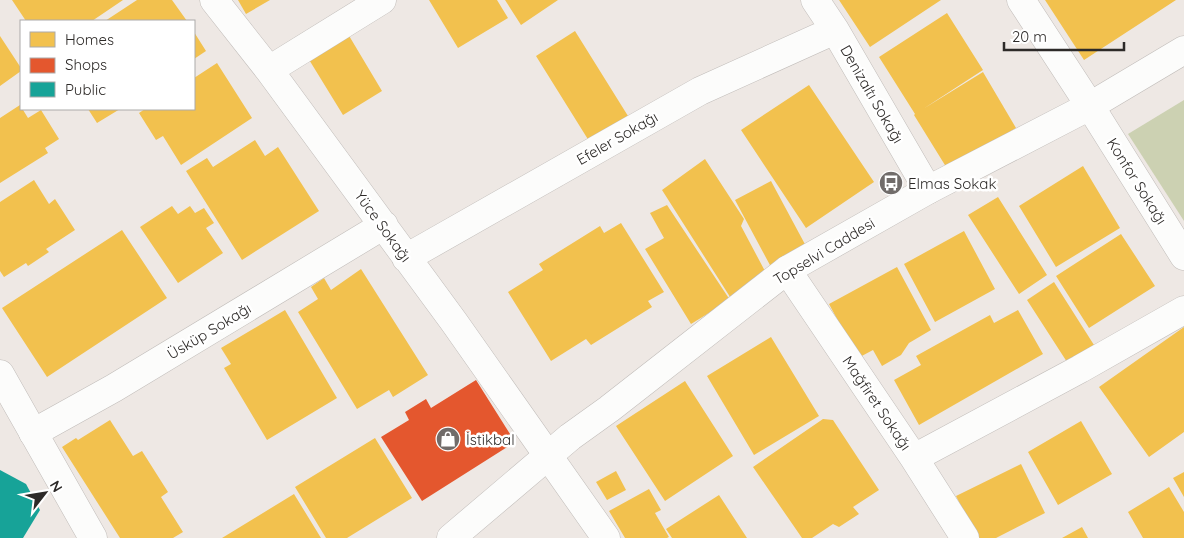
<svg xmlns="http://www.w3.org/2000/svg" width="1184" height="538" font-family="Quicksand,sans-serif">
	<rect width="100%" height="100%" fill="#eee8e4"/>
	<!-- green -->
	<path fill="#ccd1b2" d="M1184 100V221L1128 134Z"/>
	<!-- homes -->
	<path fill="#f2c14e" d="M12 0H123L92 21H26Z
		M137 0H172L187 21H105Z
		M238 0H270L246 14Z
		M429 0H497L508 18 458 48Z
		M505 0H558L521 25Z
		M839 0H941L870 47Z
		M1045 0H1176L1084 60Z
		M947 13 983 70 923 109 983 72 1016 128 948 170 914 115 915 114 879 57Z
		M575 31 628 116 589 141 536 56Z
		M194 32 206 51 194 59Z
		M348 34 382 91 343 115 308 58Z
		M0 36 21 68V71L0 86Z
		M217 63 252 118 181 165 163 136 156 140 139 113 145 109H194V78Z
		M809 85 874 182 806 228 741 130Z
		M20 105 28 118 41 110 59 139 45 148 48 153 0 183V118Z
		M88 109H120L97 123Z
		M255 140 265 156 278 147 319 211 242 260 186 171 207 158 213 167Z
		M705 159 744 219 741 226 766 273 732 300 662 190Z
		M1083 166 1120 228 1056 267 1019 206Z
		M34 180 49 204 55 199 75 230 46 249 49 252 28 266 26 263 4 277 0 271V202Z
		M771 181 807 248 771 267 735 200Z
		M998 197 1047 275 1019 294 968 215Z
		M667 205 730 300 691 324 645 249 664 238 650 213Z
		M172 206 178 214 190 206 195 213 204 208 214 223 206 228 223 253 178 283 140 227Z
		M621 223 664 292 648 301 652 307 591 345 586 339 551 361 508 292 543 270 539 264 600 226 604 233Z
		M122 230 167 298 47 377 2 308Z
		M964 231 995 289 935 322 904 264Z
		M1121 234 1155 286 1089 328 1056 276Z
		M897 267 931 330 909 343 901 355 882 366 873 350 858 358 829 304Z
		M361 269 428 375 393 397 389 390 357 409 298 312 318 299 311 287 324 278 331 290Z
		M1054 282 1094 345 1067 362 1027 300Z
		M285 310 337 398 267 440 224 368 231 364 221 348Z
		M1018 310 1043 354 919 425 894 380 921 365 916 356 990 315 994 323Z
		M1184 327V432L1149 457 1099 387Z
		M771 337 819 416 754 455 707 376Z
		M685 381 733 456 665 501 616 426Z
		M823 419 833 420 879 490 853 507 859 514 839 527 833 524 812 538H802L753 467Z
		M110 420 133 456 142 451 168 492 161 497 183 532 173 538H120L62 447 76 438 78 440Z
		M1081 421 1112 474 1058 505 1028 452Z
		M375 438 412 498 347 538H326L295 487Z
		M1021 464 1045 513 996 538H977L956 496Z
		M616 471 626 490 607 500 596 482Z
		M1184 472V497L1173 478Z
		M1169 487 1184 512V538H1143L1128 512Z
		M649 489 661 510 655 513 669 537 667 538H625L609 511Z
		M294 494 321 538H222Z
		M719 495 747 538H672L666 529Z
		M1082 527 1088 538H1062Z"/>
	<!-- shops -->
	<path fill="#e4572e" d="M476 380 515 442 422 501 381 437 409 420 405 412 426 399 431 408Z"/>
	<!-- public -->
	<path fill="#17a398" d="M0 470 26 484 40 510 23 538H0Z"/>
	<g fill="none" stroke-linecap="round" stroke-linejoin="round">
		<!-- minor casing -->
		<g stroke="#c0bcb9" stroke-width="29">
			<path id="minor" d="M214 0 269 70 454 322 606 538
				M815 0 835 30 928 190
				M1021 0 1090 106 1184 256
				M269 70 382 0
				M406 258 700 91 835 30
				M787 270 914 458 965 538
				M33 433 114 388 384 225
				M914 458 1080 369 1184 310"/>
		</g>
		<!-- tertiary casing -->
		<g stroke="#c0bcb9" stroke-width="29">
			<path id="tertiary" d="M0 374 93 538
				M451 538 570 437 609 409 787 270 928 190 1090 106 1184 50"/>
		</g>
		<!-- minor -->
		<use href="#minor" stroke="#fcfcfb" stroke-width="28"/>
		<!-- tertiary -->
		<use href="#tertiary" stroke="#fcfcfb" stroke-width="28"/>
	</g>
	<!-- icons -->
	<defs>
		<g id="bus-disc" transform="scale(1.25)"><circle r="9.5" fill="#716c6a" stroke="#fff"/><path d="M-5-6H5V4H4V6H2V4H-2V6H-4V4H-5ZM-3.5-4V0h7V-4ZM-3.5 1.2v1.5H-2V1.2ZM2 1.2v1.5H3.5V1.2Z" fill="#fff"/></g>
		<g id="shop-disc" transform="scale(1.25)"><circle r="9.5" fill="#716c6a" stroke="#fff"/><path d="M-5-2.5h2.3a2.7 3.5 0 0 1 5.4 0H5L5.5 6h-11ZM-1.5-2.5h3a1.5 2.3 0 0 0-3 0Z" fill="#fff"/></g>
	</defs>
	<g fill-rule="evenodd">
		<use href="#bus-disc" x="891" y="183"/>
		<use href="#shop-disc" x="448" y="439"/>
	</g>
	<g text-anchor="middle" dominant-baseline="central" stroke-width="5" stroke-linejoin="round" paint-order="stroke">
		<!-- street labels -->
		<g font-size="15" fill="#2d2a28" stroke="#fff">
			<text transform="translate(872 94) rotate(60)">Denizaltı Sokağı</text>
			<text transform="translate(617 138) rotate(-30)">Efeler Sokağı</text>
			<text transform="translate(1137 181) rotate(58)">Konfor Sokağı</text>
			<text transform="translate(383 226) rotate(54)">Yüce Sokağı</text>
			<text transform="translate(824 251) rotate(-31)">Topselvi Caddesi</text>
			<text transform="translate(209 331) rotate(-31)">Üsküp Sokağı</text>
			<text transform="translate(877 403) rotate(56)">Mağfiret Sokağı</text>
		</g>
		<!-- poi labels -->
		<g font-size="15" fill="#2d2a28" stroke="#fff" text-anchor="start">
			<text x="908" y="183">Elmas Sokak</text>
			<text x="466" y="439">İstikbal</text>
		</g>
	</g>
	<!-- legend -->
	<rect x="20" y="20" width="175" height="90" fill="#ffffff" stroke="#abaaa9"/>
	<rect x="30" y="32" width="25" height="15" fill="#f2c14e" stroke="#abaaa9"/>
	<text x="65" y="45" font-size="15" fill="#2d2a28">Homes</text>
	<rect x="30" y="58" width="25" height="15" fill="#e4572e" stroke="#abaaa9"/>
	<text x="65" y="70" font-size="15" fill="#2d2a28">Shops</text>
	<rect x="30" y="82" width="25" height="15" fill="#17a398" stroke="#abaaa9"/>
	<text x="65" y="95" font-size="15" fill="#2d2a28">Public</text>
	<!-- north arrow -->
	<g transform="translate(45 493) rotate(59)" stroke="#ffffff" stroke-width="4" paint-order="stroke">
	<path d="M0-4L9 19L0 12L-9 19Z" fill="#2d2a28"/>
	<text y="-8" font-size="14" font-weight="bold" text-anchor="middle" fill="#2d2a28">N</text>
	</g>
	<!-- scale -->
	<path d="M1004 42v8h120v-8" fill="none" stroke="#2d2a28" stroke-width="2.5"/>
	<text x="1012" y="42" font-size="15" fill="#2d2a28" stroke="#ffffff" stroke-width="4" paint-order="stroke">20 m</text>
</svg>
